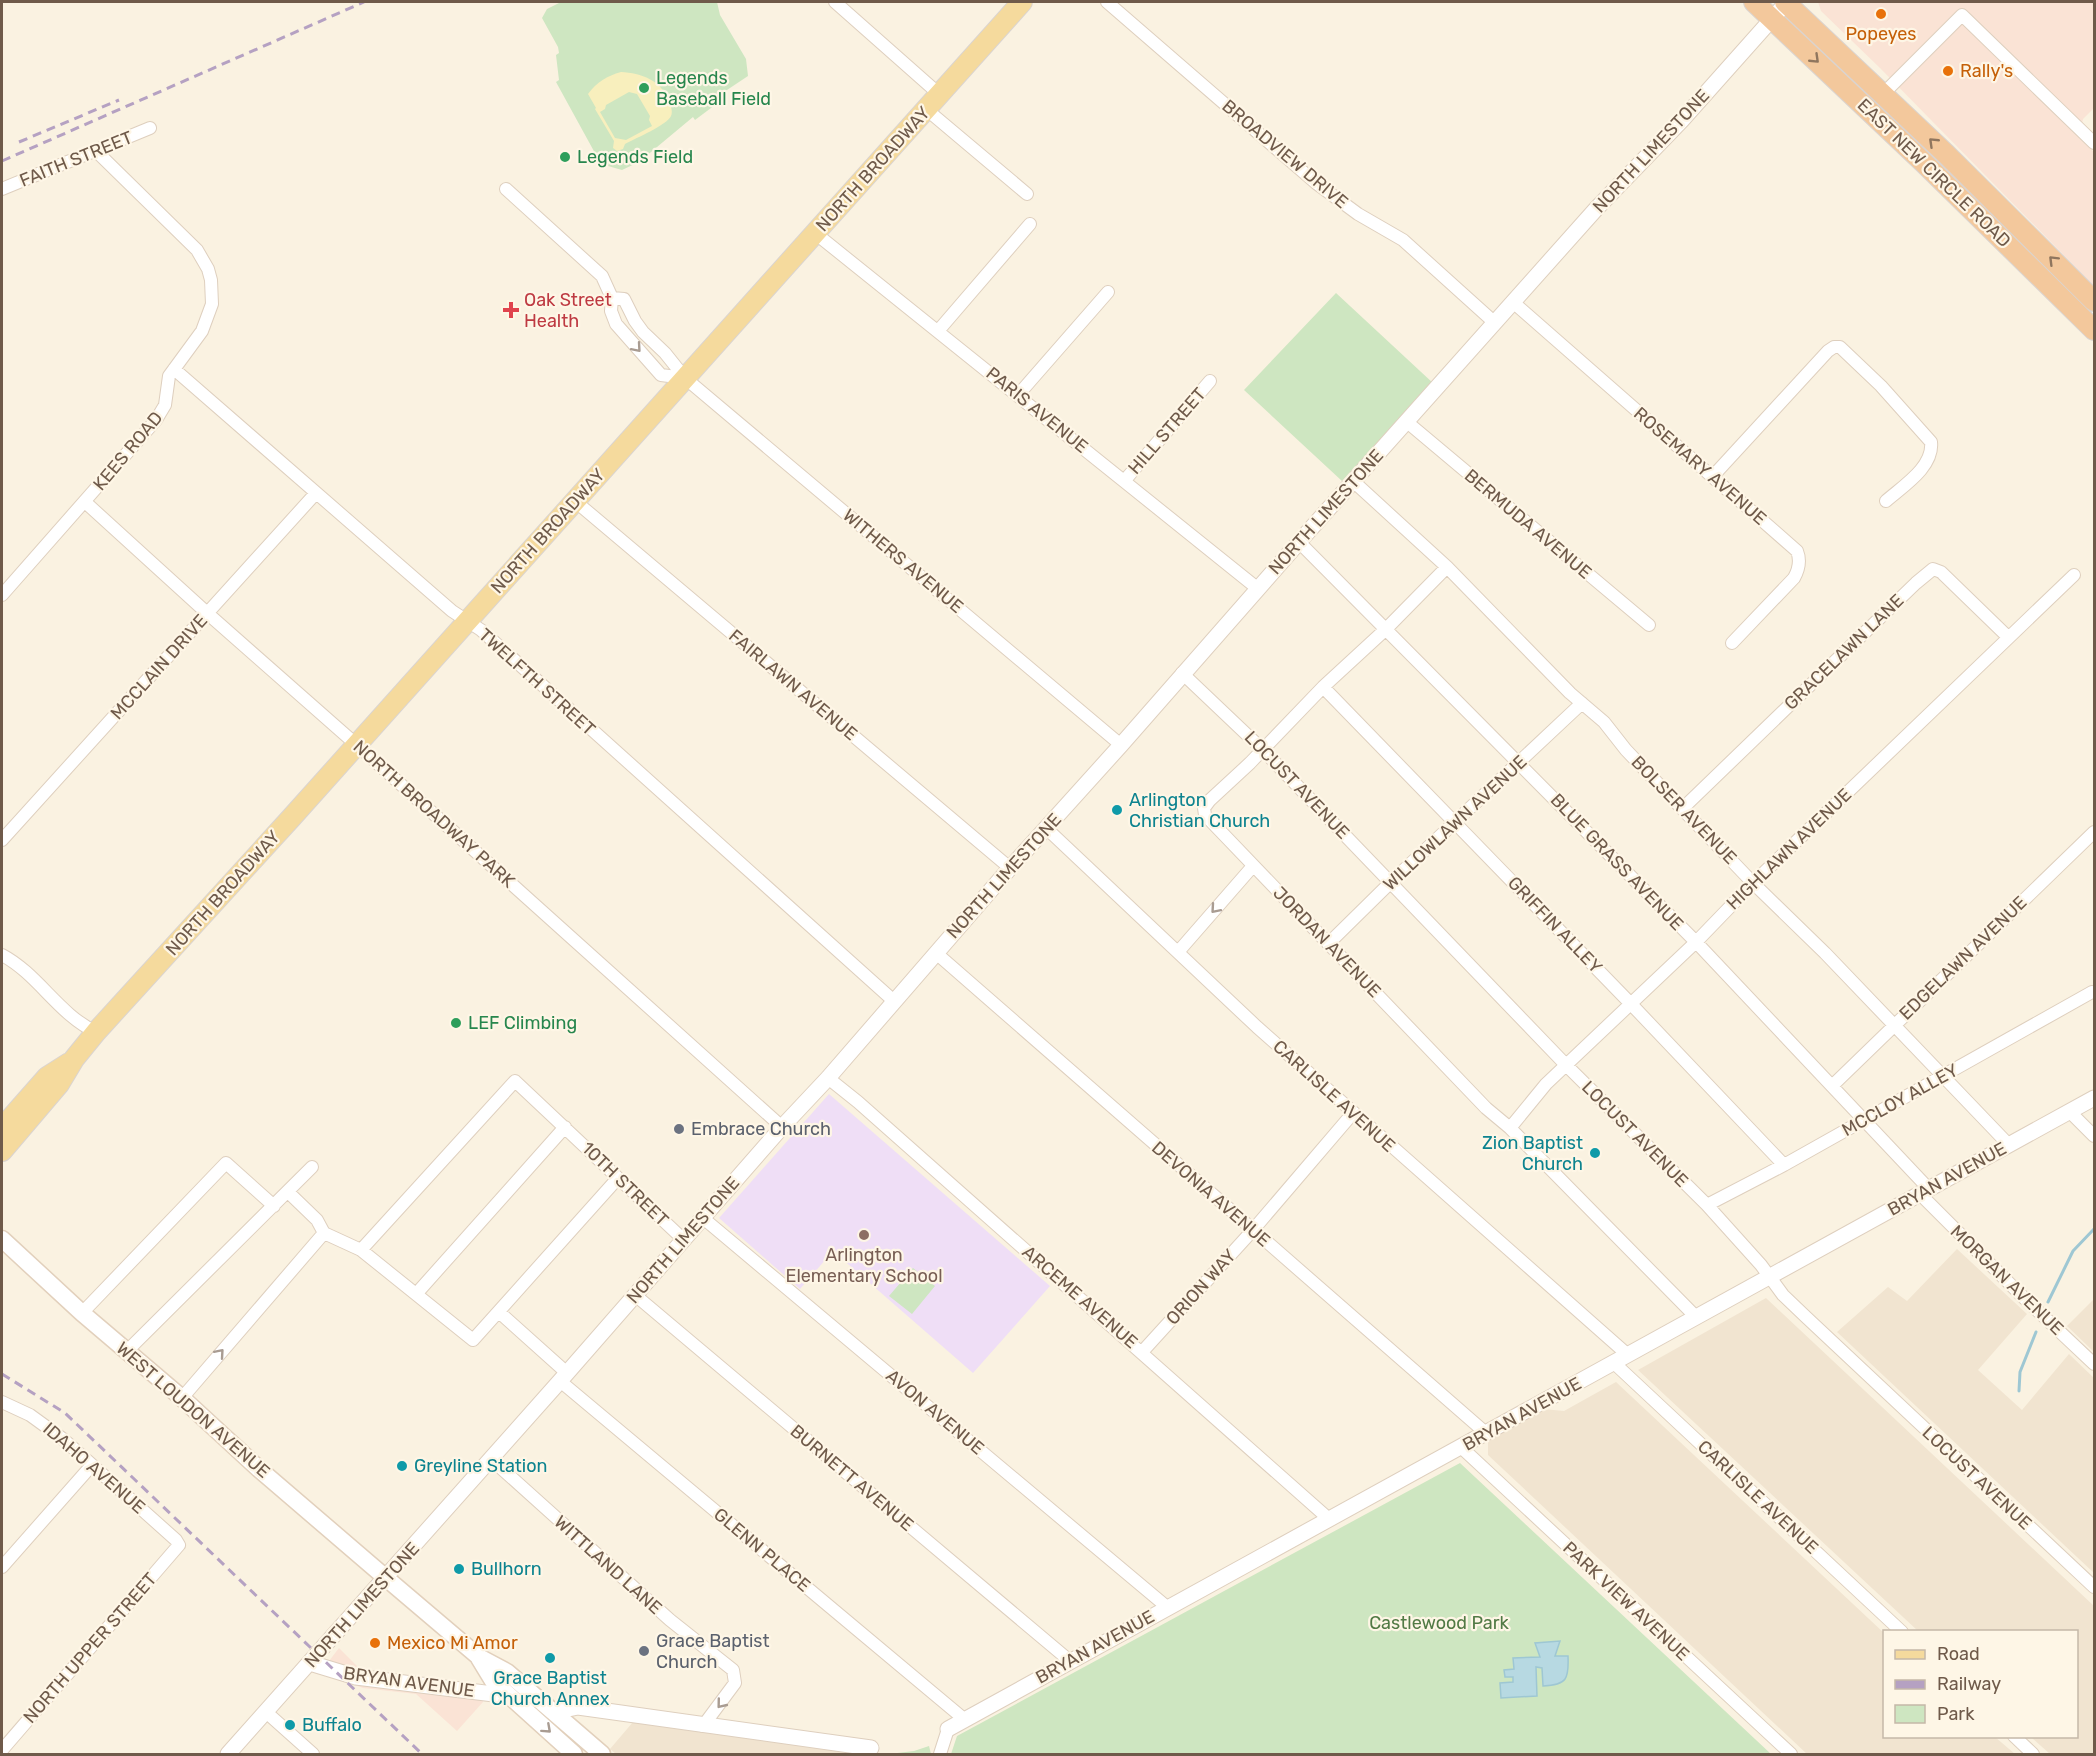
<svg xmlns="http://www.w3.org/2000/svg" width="2096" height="1756" font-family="Rubik,sans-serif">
	<rect width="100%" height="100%" fill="#faf2e1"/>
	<!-- residential -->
	<path fill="#f1e4d0" d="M1957 1249 2027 1314 1978 1370 2022 1410 2069 1354 2094 1378V1573L1837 1332 1888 1287 1907 1301Z
		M1766 1298 2094 1606V1754H2050L2031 1737 2076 1736V1632L1918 1631 1638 1370Z
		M2094 1299V1352L2067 1326Z
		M1616 1382 1884 1633V1736L1995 1737 2015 1754H1807L1488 1455V1442L1491 1439 1543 1409 1564 1411Z
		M633 1722 858 1753 861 1754H616L610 1749Z"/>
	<!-- commercial -->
	<path fill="#fae3d5" d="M1818 2H2094V108L2083 119 2079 138 2094 152V286L1880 68 1821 11Z
		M339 1648 362 1671 480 1690 483 1702 457 1731 416 1694 363 1688 349 1683 329 1661Z"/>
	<!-- education -->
	<path fill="#efdef6" d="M829 1094 1050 1286 973 1373 833 1251 800 1289 719 1218Z"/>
	<!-- green -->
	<path fill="#cee6c1" d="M561 2H717L720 15 746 59 748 76 724 92 727 96 695 120 693 117 639 162 622 170 601 164 556 82 559 80 556 55 559 53 558 47 542 18 547 9Z
		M1336 293 1434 384 1342 481 1244 390Z
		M913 1268 935 1286 912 1314 889 1296Z
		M1460 1463 1771 1754H951L957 1736Z
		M929 1746 931 1754H889L914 1751Z"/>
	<!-- sand -->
	<path fill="#f8efbd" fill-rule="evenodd" d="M621 72C641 73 662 80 669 102 671 106 673 112 671 116 667 125 636 138 625 144L623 149 617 151 613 148 614 141 595 109 596 108 588 94C597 82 607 76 621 72ZM629 92 637 94 650 116 649 120 652 126 626 140 615 138 600 112 605 109 606 105Z"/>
	<!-- water -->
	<path fill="#b7d9e2" stroke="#9ec7d3" stroke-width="1.5" d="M1560 1641 1555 1656H1568C1569 1679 1567 1685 1543 1686L1542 1668 1536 1667 1537 1696 1501 1698 1500 1683 1513 1682V1677H1505L1504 1670 1514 1669 1513 1658 1540 1657 1535 1643Z"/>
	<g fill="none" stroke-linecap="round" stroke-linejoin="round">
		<!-- stream -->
		<path stroke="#9ec7d3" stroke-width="3" d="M2048 1302 2073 1251 2094 1229
			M2019 1391 2020 1372 2036 1332"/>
		<!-- minor casing -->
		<g stroke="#decfbe" stroke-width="14">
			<path id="minor" d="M835 2 939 94
				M1107 2 1316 183 1358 214 1403 240 1495 323
				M1883 94 1962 15 2094 143
				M926 109 1027 194
				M2 189 150 128
				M506 189 602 276 612 298 611 311 616 324 661 375 685 378
				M815 233 1257 588
				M612 298 624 299 635 321 643 332 665 353 685 378 1121 745
				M1514 303 1797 551C1801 561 1799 569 1794 578L1732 643
				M938 331 1030 224
				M174 369 452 611 481 630 895 1002
				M1018 395 1108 292
				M1407 422 1649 625
				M1713 476 1828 351 1834 347H1840L1881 386 1931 442C1934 467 1903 486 1886 501
				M1125 480 1210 381
				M1353 481 1447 567 1570 693 1604 722 1626 750 1753 883 1825 953 2009 1145
				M575 501 1010 868
				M85 502 207 613 367 754 782 1127
				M1299 542 1696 942 1929 1189
				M1447 567 1386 629 1323 687 1250 763 1210 800 1204 808 1205 815 1486 1108 1510 1128 1696 1317
				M2 595 156 420 165 405 169 376 202 331 212 304 211 280 208 269 197 250 96 151
				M1182 673 1262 749 1566 1065 1707 1205 1761 1265 1783 1295 1806 1317 2094 1587
				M1323 687 1631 1004 1784 1165
				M1683 808 1916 583 1933 569 1941 572 2008 637
				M1046 828 1257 1027 1628 1355
				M2 840 316 493
				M1329 943 1391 882 1582 703
				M1178 952 1253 866
				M936 953 1487 1434
				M2 955C38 974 59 1015 96 1032
				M828 1078 858 1102 1329 1519
				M1833 1085 2094 832
				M2070 1112 2094 1136
				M1510 1128 1546 1084 1696 942 1753 883 2074 575
				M618 1178 473 1340 361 1250 515 1081 684 1240
				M288 1192 317 1220 324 1233 361 1250
				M1920 1194 2023 1297 2094 1364
				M1707 1205 1784 1165 2092 992
				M703 1218 1167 1607
				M417 1293 565 1127
				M635 1295 1070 1661
				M499 1312 567 1373
				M82 1313 226 1163 274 1206
				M127 1351 312 1167
				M1142 1352 1253 1230 1353 1113
				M1614 1363 1902 1632
				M560 1381 964 1719
				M182 1398 324 1233
				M2 1402 30 1415 63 1439 176 1540 179 1545 2 1750
				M1462 1448 1791 1754
				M491 1459 670 1620 733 1670 735 1683 703 1726
				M2 1567 92 1465
				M266 1712 313 1754
				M2014 1736 2033 1754
				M940 1754 948 1729"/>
		</g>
		<!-- tertiary casing -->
		<g stroke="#decfbe" stroke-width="17">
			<path id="tertiary" d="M310 1663 356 1677 510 1696
				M554 1712 578 1707 871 1748
				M948 1729 2094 1098
				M228 1754 560 1381 782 1127 828 1078 1010 868 1121 745 1299 542 1596 209 1682 120 1787 2"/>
		</g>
		<!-- secondary casing -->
		<g stroke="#e2d0bc" stroke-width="19">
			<path id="secondary" d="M2 1239 82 1313 182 1398 259 1469 386 1578 479 1657 507 1672 602 1754
				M479 1658 493 1681 574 1754"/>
		</g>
		<!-- primary casing -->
		<g stroke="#dad4d0" stroke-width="22">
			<path id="primary" d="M2 1128 47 1077 69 1063
				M2 1151 59 1084 74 1059 96 1032 292 817 1022 2"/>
		</g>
		<!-- trunk casing -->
		<g stroke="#dad4d0" stroke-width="22">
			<path id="trunk" d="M1754 2 1924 163 2094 330
				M1785 2 1946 154 2094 301"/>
		</g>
		<!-- minor -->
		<use href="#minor" stroke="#fff" stroke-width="12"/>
		<!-- tertiary -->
		<use href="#tertiary" stroke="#fff" stroke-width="15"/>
		<!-- secondary -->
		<use href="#secondary" stroke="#fff" stroke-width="16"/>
		<!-- primary -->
		<use href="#primary" stroke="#f5da9d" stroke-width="20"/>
		<!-- trunk -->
		<use href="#trunk" stroke="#f3c89c" stroke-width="20"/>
		<!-- rail -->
		<path stroke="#b5a1c2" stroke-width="3" stroke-dasharray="9 6" stroke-linecap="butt" d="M19 142 119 100
			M2 161 364 2
			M2 1374 65 1413 422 1754"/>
	</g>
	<!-- one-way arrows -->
	<defs><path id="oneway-chevron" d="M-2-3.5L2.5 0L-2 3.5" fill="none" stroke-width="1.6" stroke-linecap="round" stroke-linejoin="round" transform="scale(1.5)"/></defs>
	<g stroke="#90765e">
		<use href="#oneway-chevron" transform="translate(1815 59) rotate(44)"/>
		<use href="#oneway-chevron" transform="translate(1933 142) rotate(-136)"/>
		<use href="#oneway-chevron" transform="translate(2053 260) rotate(-135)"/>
	</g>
	<g stroke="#a99c92">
		<use href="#oneway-chevron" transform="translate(637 348) rotate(49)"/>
		<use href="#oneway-chevron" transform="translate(1215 909) rotate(131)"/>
		<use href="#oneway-chevron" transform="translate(220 1353) rotate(-49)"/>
		<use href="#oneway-chevron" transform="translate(721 1704) rotate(129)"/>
		<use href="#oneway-chevron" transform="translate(547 1729) rotate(42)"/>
	</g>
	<!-- markers -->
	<g fill="#e8710a" stroke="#fef6e6" stroke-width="2">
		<circle cx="1881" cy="14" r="6"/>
		<circle cx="1948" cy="71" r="6"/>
		<circle cx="375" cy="1643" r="6"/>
	</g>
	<g fill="#2e9e5b" stroke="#fef6e6" stroke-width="2">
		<circle cx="644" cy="88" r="6"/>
		<circle cx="565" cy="157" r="6"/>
		<circle cx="456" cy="1023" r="6"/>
	</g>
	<path fill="#e0444e" stroke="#fef6e6" stroke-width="2" d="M508 301h6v6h6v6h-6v6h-6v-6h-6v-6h6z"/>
	<g fill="#0f9aa8" stroke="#fef6e6" stroke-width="2">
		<circle cx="1117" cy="810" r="6"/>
		<circle cx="1595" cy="1153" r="6"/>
		<circle cx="402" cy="1466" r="6"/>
		<circle cx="459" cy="1569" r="6"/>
		<circle cx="550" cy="1658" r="6"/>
		<circle cx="290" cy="1725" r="6"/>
	</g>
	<g fill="#6b7280" stroke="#fef6e6" stroke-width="2">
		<circle cx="679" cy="1129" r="6"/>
		<circle cx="644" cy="1651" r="6"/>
	</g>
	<circle fill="#8d6e63" stroke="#fef6e6" stroke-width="2" cx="864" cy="1235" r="6"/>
	<g text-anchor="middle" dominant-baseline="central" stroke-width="4.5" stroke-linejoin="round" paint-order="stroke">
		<!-- food labels -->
		<g font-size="18" fill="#c56008" stroke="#fef6e6" text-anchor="start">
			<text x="1881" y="34" text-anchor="middle">Popeyes</text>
			<text x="1960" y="71">Rally's</text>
			<text x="387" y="1643">Mexico Mi Amor</text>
		</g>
		<!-- leisure labels -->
		<g font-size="18" fill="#27864d" stroke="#fef6e6" text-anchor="start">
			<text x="656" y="78">Legends<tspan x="656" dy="21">Baseball Field</tspan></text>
			<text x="577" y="157">Legends Field</text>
			<text x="468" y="1023">LEF Climbing</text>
		</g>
		<!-- street labels -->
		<g font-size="18" fill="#6f5a4a" stroke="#fef6e6">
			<text transform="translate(1651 151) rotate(-47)">NORTH LIMESTONE</text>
			<text transform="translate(1285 154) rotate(40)">BROADVIEW DRIVE</text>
			<text transform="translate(76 159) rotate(-22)">FAITH STREET</text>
			<text transform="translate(873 169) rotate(-48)">NORTH BROADWAY</text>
			<text transform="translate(1934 173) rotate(44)">EAST NEW CIRCLE ROAD</text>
			<text transform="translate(1037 410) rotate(39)">PARIS AVENUE</text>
			<text transform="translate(1167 431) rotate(-49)">HILL STREET</text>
			<text transform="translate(128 451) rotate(-50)">KEES ROAD</text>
			<text transform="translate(1700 466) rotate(41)">ROSEMARY AVENUE</text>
			<text transform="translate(1326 512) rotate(-48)">NORTH LIMESTONE</text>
			<text transform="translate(1528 524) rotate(40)">BERMUDA AVENUE</text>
			<text transform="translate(548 531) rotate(-48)">NORTH BROADWAY</text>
			<text transform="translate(903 561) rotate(40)">WITHERS AVENUE</text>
			<text transform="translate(1844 652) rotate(-44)">GRACELAWN LANE</text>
			<text transform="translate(159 667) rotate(-48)">MCCLAIN DRIVE</text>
			<text transform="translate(537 682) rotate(42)">TWELFTH STREET</text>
			<text transform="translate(793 685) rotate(40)">FAIRLAWN AVENUE</text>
			<text transform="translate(1297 785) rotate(46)">LOCUST AVENUE</text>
			<text transform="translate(1684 810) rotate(46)">BOLSER AVENUE</text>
			<text transform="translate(434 814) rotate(42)">NORTH BROADWAY PARK</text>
			<text transform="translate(1455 823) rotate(-43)">WILLOWLAWN AVENUE</text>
			<text transform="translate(1789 849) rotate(-44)">HIGHLAWN AVENUE</text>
			<text transform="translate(1617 862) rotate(46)">BLUE GRASS AVENUE</text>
			<text transform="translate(1004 876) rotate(-48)">NORTH LIMESTONE</text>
			<text transform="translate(223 893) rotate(-48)">NORTH BROADWAY</text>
			<text transform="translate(1555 925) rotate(46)">GRIFFIN ALLEY</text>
			<text transform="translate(1327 942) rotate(46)">JORDAN AVENUE</text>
			<text transform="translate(1963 958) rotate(-44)">EDGELAWN AVENUE</text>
			<text transform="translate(1334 1096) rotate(42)">CARLISLE AVENUE</text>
			<text transform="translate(1900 1100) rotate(-29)">MCCLOY ALLEY</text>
			<text transform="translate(1635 1134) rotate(45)">LOCUST AVENUE</text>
			<text transform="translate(1947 1179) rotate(-29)">BRYAN AVENUE</text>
			<text transform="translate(625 1184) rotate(44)">10TH STREET</text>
			<text transform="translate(1211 1194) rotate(41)">DEVONIA AVENUE</text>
			<text transform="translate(683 1240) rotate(-49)">NORTH LIMESTONE</text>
			<text transform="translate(2007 1280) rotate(44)">MORGAN AVENUE</text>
			<text transform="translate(1201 1287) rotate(-48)">ORION WAY</text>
			<text transform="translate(1080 1297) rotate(41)">ARCEME AVENUE</text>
			<text transform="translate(193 1410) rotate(41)">WEST LOUDON AVENUE</text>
			<text transform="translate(935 1412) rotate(40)">AVON AVENUE</text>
			<text transform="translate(1522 1414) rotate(-29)">BRYAN AVENUE</text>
			<text transform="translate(94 1468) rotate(41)">IDAHO AVENUE</text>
			<text transform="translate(852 1478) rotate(40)">BURNETT AVENUE</text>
			<text transform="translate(1977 1478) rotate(43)">LOCUST AVENUE</text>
			<text transform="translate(1758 1497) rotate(43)">CARLISLE AVENUE</text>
			<text transform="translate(762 1550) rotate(40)">GLENN PLACE</text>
			<text transform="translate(608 1565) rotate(42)">WITTLAND LANE</text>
			<text transform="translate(1626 1601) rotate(43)">PARK VIEW AVENUE</text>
			<text transform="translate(362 1605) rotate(-48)">NORTH LIMESTONE</text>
			<text transform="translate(1095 1647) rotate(-29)">BRYAN AVENUE</text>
			<text transform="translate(90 1648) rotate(-49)">NORTH UPPER STREET</text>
			<text transform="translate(409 1682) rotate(8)">BRYAN AVENUE</text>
		</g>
		<!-- health labels -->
		<g font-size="18" fill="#be3a42" stroke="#fef6e6" text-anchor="start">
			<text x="524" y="300">Oak Street<tspan x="524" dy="21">Health</tspan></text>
		</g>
		<!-- culture labels -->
		<g font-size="18" fill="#0d838f" stroke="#fef6e6" text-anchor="start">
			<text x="1129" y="800">Arlington<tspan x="1129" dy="21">Christian Church</tspan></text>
			<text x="1583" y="1143" text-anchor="end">Zion Baptist<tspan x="1583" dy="21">Church</tspan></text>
			<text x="414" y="1466">Greyline Station</text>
			<text x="471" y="1569">Bullhorn</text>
			<text x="550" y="1678" text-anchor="middle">Grace Baptist<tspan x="550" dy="21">Church Annex</tspan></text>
			<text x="302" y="1725">Buffalo</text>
		</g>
		<!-- worship labels -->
		<g font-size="18" fill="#5b616d" stroke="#fef6e6" text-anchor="start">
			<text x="691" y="1129">Embrace Church</text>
			<text x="656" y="1641">Grace Baptist<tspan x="656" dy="21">Church</tspan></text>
		</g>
		<!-- education labels -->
		<g font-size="18" fill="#785e54" stroke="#fef6e6">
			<text x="864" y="1255">Arlington<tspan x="864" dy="21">Elementary School</tspan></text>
		</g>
		<!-- park labels -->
		<g font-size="18" fill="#527a45" stroke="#fef6e6">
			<text x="1439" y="1623">Castlewood Park</text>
		</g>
	</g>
	<!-- border -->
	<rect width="2096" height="1756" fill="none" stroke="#6f5a4a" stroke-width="6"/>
	<!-- legend -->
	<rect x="1883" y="1630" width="195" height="108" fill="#fef6e6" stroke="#c5b8a8" stroke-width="1.5"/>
	<rect x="1895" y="1650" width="30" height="9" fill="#f5da9d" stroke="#c5b8a8" stroke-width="1.5"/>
	<text x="1937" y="1660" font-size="18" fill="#6f5a4a">Road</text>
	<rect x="1895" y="1680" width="30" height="9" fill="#b5a1c2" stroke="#c5b8a8" stroke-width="1.5"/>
	<text x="1937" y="1690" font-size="18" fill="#6f5a4a">Railway</text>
	<rect x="1895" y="1705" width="30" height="18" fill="#cee6c1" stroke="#c5b8a8" stroke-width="1.5"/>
	<text x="1937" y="1720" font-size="18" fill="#6f5a4a">Park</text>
</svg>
